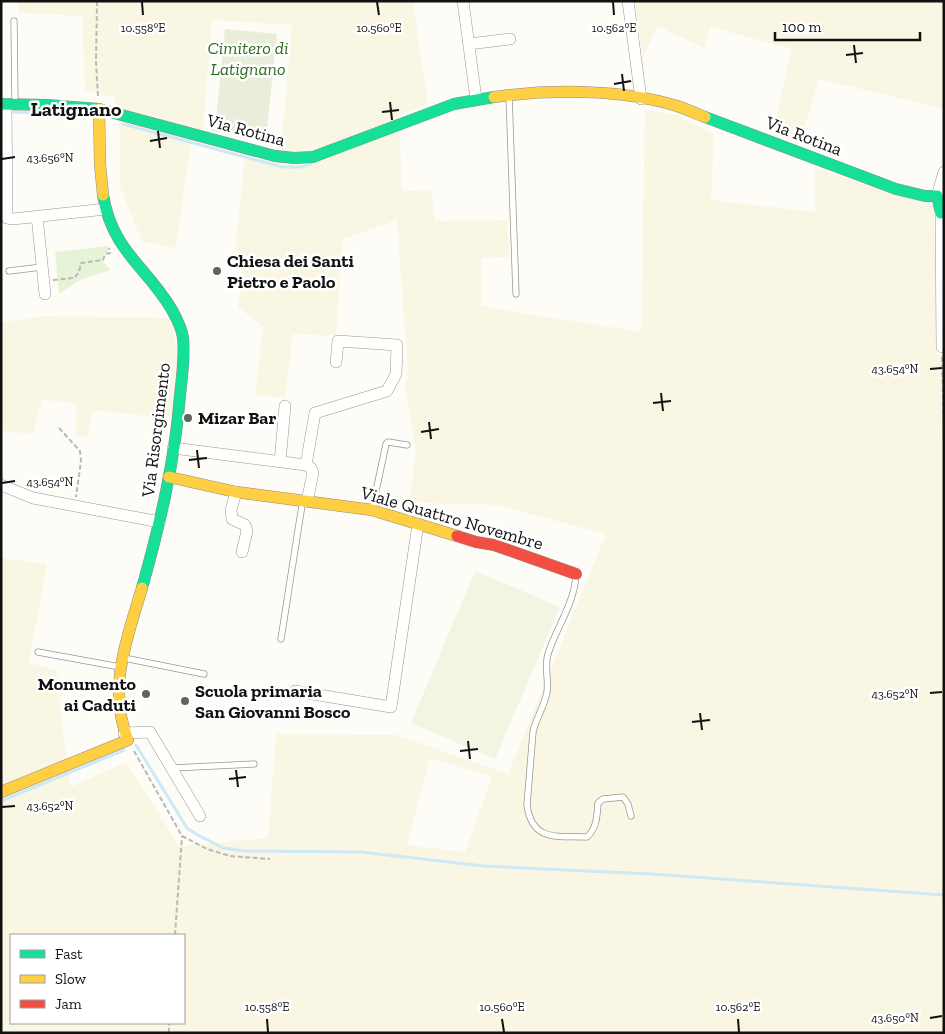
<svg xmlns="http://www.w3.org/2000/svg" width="945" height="1034" font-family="'Zilla Slab',serif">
	<rect width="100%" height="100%" fill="#fdfcf7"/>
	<!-- farmland -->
	<path fill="#f9f7e4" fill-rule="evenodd" d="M19 1H413L428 105 399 115 402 191 431 190 435 221 507 220 510 257 481 258V306L641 332 645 110 677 115 714 134 711 200 815 212 814 168 934 206 937 355H944V1033H1V558L47 564 29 663 56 670 66 756 71 787 126 762 179 846 268 838 276 734 396 735 508 774 606 534 496 505 426 503 409 500 416 454 405 385 408 374 397 220 343 239 336 336 293 334 285 398 255 395 263 327 238 307 245 257 235 249 245 157 280 162 292 25 212 20 203 129 193 128 176 248 142 242 120 187V133L114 97 85 90 82 16 19 13ZM430 758 492 777 465 852 407 845ZM11 935H184V1023H11Z
		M635 1H944V109L819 79 799 145 773 133 791 49 711 27 704 48 657 26 643 59Z
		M42 316 168 318 174 332 178 355 173 419 93 410 88 437 75 436 77 403 42 400 33 434 1 431V320L5 322Z"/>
	<!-- green -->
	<path fill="#e7f3d7" d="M108 246V251L103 255 102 261 111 270 82 279 59 294 55 252Z"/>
	<!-- cemetery -->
	<path fill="#e9eedb" d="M225 29 277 34 266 137 211 131 212 119H216Z"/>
	<!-- pitch -->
	<path fill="#f0f6e1" d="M475 571 560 607 495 759 411 723Z"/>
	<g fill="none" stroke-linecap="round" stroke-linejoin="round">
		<!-- stream -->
		<path stroke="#cde8f7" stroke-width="3" d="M14 112 88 116
			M123 124 282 167H301L311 164
			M136 745 187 828 196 834 223 848 244 851 361 852 484 866 651 874 944 895
			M1 801 124 750"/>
		<!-- lane casing -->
		<g stroke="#979795" stroke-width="7">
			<path id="lane" d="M14 21 15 103
				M509 96 516 294
				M9 271 42 267
				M372 510 386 444 388 442 407 445
				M576 574C575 603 556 628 548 654 544 667 549 680 547 692 545 705 536 718 533 732L527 805C532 842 557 836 587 837 597 828 597 816 598 803L603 799 623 797 628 804 631 816
				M281 639 302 505 305 502
				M38 652 120 667
				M124 658 204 674
				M172 768 254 764"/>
		</g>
		<!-- street casing -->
		<g stroke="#979795" stroke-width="12">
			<path id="street" d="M463 1 476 99
				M628 1 641 99
				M469 44 510 39
				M6 104 7 218 13 219 106 209
				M937 196 944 172
				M941 213 942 347
				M37 216 45 294
				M173 448 306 465 311 468 313 473 307 501
				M280 462 285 406
				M306 465 315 413 387 391 396 374 397 345 338 341 336 362
				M1 485 33 498 160 522
				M236 492 231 510 232 519 245 525 247 531 242 552
				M295 691 391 707 418 524
				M124 733 150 732 200 816"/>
		</g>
		<!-- fast casing -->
		<g stroke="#8e8d8b" stroke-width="12">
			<path id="fast" d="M1 104 47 105 99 109 275 156 294 158 313 157 454 104 494 97
				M705 117 896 189 925 196H937L941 213H944
				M103 195C112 251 147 267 172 310 177 319 182 329 183 338 185 357 182 377 180 395 175 461 160 524 142 588"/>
		</g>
		<!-- slow casing -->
		<g stroke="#8e8d8b" stroke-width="12">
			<path id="slow" d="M494 97C551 89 622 89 677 106 687 109 696 114 705 117
				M99 109 100 164 103 195
				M169 477 236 492 372 510 457 536
				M1 792 128 740C107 689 127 638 142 588"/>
		</g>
		<!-- jam casing -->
		<g stroke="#8e8d8b" stroke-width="12">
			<path id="jam" d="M457 536 476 542 494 545 576 574"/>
		</g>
		<!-- path -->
		<path stroke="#b9b9b8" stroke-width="2" stroke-dasharray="5 2.5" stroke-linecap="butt" d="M97 1 96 62 98 97
			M53 280 74 278 79 272 81 263 103 260 105 254 110 253 109 248
			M942 357 944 437
			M59 428 80 451 81 461 76 497
			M134 751 182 836 207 849 230 856 270 859
			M175 935 182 836
			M169 1033V1023"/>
		<!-- lane -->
		<use href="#lane" stroke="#fffffe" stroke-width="5.5"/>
		<!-- street -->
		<use href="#street" stroke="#fffffe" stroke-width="11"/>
		<!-- fast -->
		<use href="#fast" stroke="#16e098" stroke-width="11"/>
		<!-- slow -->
		<use href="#slow" stroke="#ffcf43" stroke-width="11"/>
		<!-- jam -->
		<use href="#jam" stroke="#f24e42" stroke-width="11"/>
	</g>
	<!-- ticks -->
	<path fill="none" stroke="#111" stroke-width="2" d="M142 2 143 15M377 2 379 15M613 2 614 15M854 45 856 63M846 55 863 53M622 74 624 91M614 84 631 81M390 102 392 120M382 112 399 110M158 131 160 148M150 141 167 138M2 159 15 157M930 369 942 368M661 393 663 411M653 403 671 401M429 422 431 439M421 432 439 429M197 450 199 468M189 460 207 458M2 483 15 481M930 693 942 692M700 713 702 730M692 722 710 720M468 741 470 759M460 751 478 749M236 770 238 787M229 779 246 777M2 807 15 806M930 1018 942 1016M267 1019 268 1032M502 1019 504 1032M738 1019 739 1032"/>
	<!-- markers -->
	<g fill="#646362" stroke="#fff" stroke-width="2">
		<circle cx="217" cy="271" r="5"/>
		<circle cx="188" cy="418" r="5"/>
		<circle cx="146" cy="694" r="5"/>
		<circle cx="185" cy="701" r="5"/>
	</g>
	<g text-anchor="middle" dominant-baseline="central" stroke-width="5" stroke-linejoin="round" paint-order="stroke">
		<!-- park labels -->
		<g font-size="18" font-style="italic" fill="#2f6b1f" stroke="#fff">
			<text x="248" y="48">Cimitero di<tspan x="248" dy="21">Latignano</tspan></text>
		</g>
		<!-- street labels -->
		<g font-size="18" fill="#111" stroke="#fff">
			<text transform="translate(246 130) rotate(15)">Via Rotina</text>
			<text transform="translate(804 136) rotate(21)">Via Rotina</text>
			<text transform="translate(156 430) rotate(-83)">Via Risorgimento</text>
			<text transform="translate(452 518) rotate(16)">Viale Quattro Novembre</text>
		</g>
		<!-- poi labels -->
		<g font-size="18" font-weight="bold" fill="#111" stroke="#fff" text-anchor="start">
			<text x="227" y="261">Chiesa dei Santi<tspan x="227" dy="21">Pietro e Paolo</tspan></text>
			<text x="198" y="418">Mizar Bar</text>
			<text x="136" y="684" text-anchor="end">Monumento<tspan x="136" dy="21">ai Caduti</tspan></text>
			<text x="195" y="691">Scuola primaria<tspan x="195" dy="21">San Giovanni Bosco</tspan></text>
		</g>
		<!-- quarter labels -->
		<g font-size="20" font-weight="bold" fill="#111" stroke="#fff">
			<text x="76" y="109">Latignano</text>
		</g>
	</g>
	<g font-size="12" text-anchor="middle" fill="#111" stroke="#fff" stroke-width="5" stroke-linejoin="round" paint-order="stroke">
		<text x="143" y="32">10.558°E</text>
		<text x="379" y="32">10.560°E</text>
		<text x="614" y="32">10.562°E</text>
		<text x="50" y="162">43.656°N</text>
		<text x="895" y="373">43.654°N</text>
		<text x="50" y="486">43.654°N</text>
		<text x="895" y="698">43.652°N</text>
		<text x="50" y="810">43.652°N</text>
		<text x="267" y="1011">10.558°E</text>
		<text x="502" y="1011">10.560°E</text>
		<text x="738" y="1011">10.562°E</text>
		<text x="895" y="1022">43.650°N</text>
	</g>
	<!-- border -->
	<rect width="945" height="1034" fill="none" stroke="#111111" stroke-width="5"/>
	<!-- legend -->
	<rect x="10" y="934" width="175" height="90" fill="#ffffff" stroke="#a0a0a0"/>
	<rect x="20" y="950" width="25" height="8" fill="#16e098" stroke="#a0a0a0"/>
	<text x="55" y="959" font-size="15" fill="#111111">Fast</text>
	<rect x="20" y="975" width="25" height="8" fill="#ffcf43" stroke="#a0a0a0"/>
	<text x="55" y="984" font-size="15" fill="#111111">Slow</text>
	<rect x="20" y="1000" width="25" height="8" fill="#f24e42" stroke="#a0a0a0"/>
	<text x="55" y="1009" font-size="15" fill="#111111">Jam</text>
	<!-- scale -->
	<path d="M775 32v8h145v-8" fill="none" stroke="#111111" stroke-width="2.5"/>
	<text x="782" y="32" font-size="15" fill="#111111" stroke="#ffffff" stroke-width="4" paint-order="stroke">100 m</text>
</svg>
